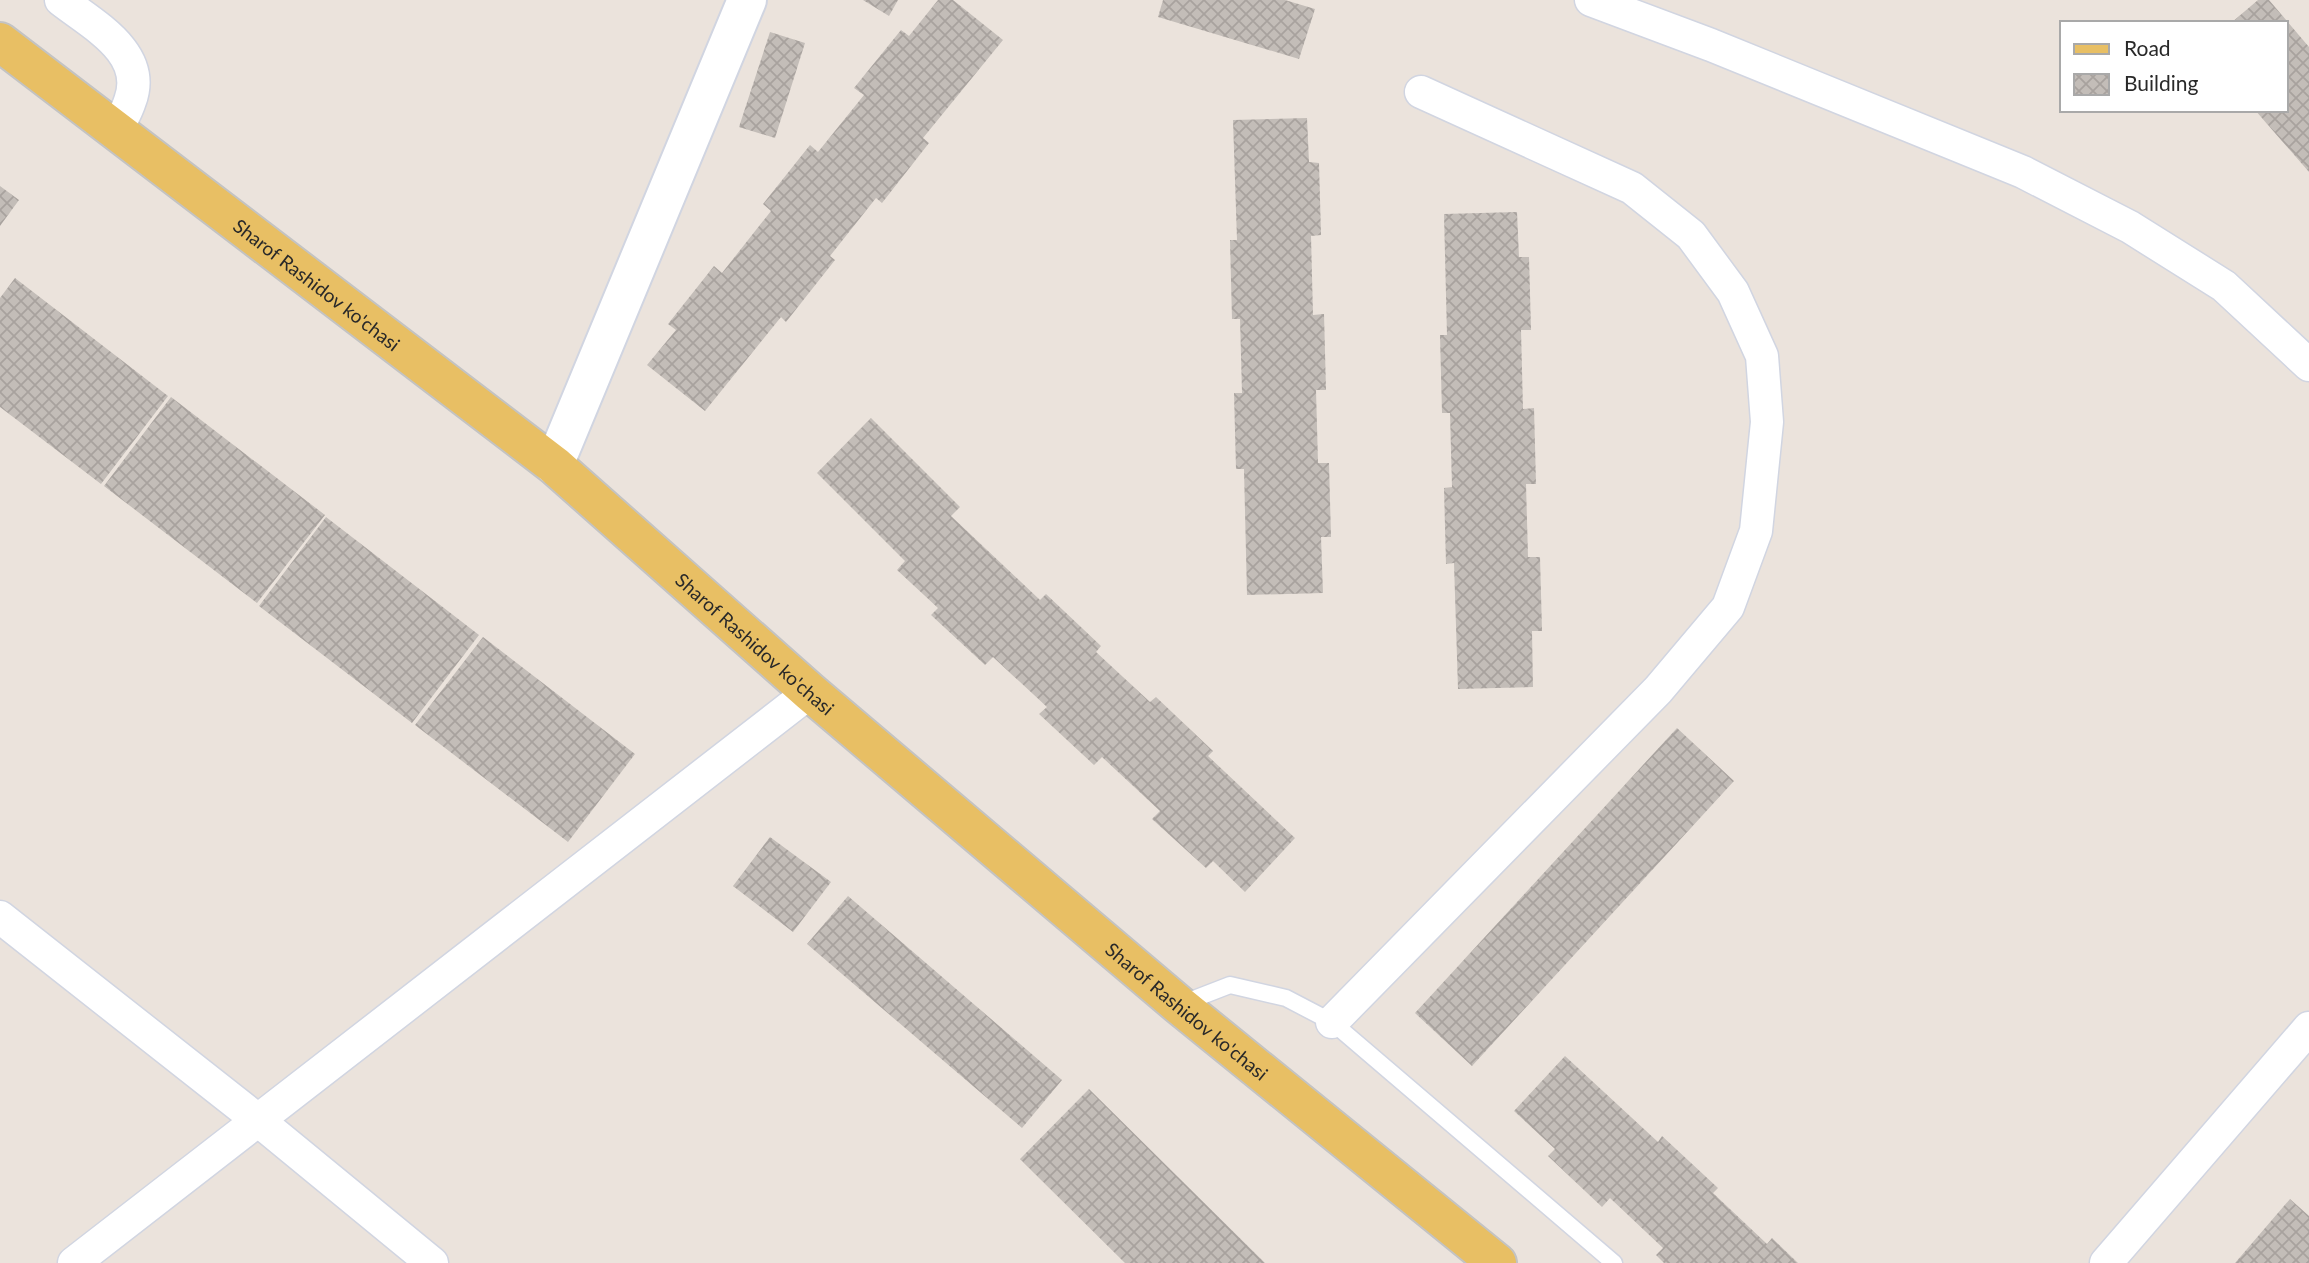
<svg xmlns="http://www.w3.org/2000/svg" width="2309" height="1263" font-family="Lato,sans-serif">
	<defs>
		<pattern id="building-cross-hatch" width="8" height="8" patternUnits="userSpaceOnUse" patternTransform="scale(1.75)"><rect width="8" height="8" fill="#c3bdb8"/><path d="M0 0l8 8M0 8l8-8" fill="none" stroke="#a8a29e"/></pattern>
	</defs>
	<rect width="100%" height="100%" fill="#ebe3dc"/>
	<!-- building -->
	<path fill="url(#building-cross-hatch)" d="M863 0H898L889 16Z
		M938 0H953L1003 40 923 138 929 143 882 203 876 198 830 256 835 260 786 322 781 317 705 411 647 365 676 330 668 324 714 266 722 273 771 211 763 204 810 145 818 152 864 95 854 88 901 30 909 36Z
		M1163 0H1285L1315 9 1299 59 1158 17Z
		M2258 0H2269L2309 47V172L2255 110H2286V23H2231Z
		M770 32 805 43 775 138 739 127Z
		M1307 118 1309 162 1319 163 1321 235 1311 236 1313 315 1324 314 1326 390H1316L1318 463H1329L1331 537H1321L1323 593 1247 595 1244 469H1236L1234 393H1242L1240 319H1232L1230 240H1237L1233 120Z
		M0 186 19 200 0 226Z
		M1517 212 1519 257H1529L1531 330H1521L1523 409 1534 408 1536 484H1526L1528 557H1540L1542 631H1532L1533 687 1458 689 1454 563 1446 564 1444 488 1452 487 1450 413H1442L1440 335H1447L1444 214Z
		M15 278 168 396 101 484 0 407V298Z
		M171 397 325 515 257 603 104 486Z
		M871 418 960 507 951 516 1040 600 1046 594 1101 646 1096 652 1150 702 1156 697 1213 751 1208 756 1295 838 1245 892 1213 861 1206 868 1152 819 1160 811 1102 757 1094 765 1039 714 1047 707 993 657 985 665 931 615 938 608 897 570 905 561 817 473Z
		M326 517 479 635 412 723 259 606Z
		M483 637 635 754 568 842 415 725Z
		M1677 728 1734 781 1472 1066 1415 1013Z
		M770 837 831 882 793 932 733 886Z
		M848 896 1062 1080 1022 1128 807 944Z
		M1565 1056 1658 1142 1662 1136 1718 1188 1713 1193 1767 1244 1772 1238 1798 1263H1664L1656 1255 1663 1248 1610 1198 1602 1207 1548 1156 1555 1149 1514 1111Z
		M1089 1089 1265 1263H1125L1020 1159Z
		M2290 1199 2309 1216V1263H2235Z"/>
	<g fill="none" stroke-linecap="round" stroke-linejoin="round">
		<!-- lane casing -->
		<g stroke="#d1d5e1" stroke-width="19">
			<path id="lane" d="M1181 1004 1230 985 1286 998 1332 1022 1614 1263"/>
		</g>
		<!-- street casing -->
		<g stroke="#d1d5e1" stroke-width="35">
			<path id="street" d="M61 0C93 25 148 53 130 101 127 111 121 121 116 131
				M1591 0 1711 45 2023 172 2130 227 2224 286 2309 365
				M0 917 259 1121 432 1263
				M1332 1022 1658 690 1728 607 1756 531 1767 422 1762 356 1733 292 1691 235 1632 188 1421 92
				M74 1263 810 692
				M2106 1263 2309 1028"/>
		</g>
		<!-- secondary casing -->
		<g stroke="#d1d5e1" stroke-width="42">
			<path id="secondary" d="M554 465 747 0"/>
		</g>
		<!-- primary casing -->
		<g stroke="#c3c3c3" stroke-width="42">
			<g id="primary">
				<path id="s1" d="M0 42 554 465 810 692 1179 1005 1497 1263"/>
			</g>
		</g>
		<!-- lane -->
		<use href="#lane" stroke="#fff" stroke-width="16"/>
		<!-- street -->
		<use href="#street" stroke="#fff" stroke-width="32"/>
		<!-- secondary -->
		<use href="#secondary" stroke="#fff" stroke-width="38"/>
		<!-- primary -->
		<use href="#primary" stroke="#e8bf64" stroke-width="38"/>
	</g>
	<g text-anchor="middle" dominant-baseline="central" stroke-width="7" stroke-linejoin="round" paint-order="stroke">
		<!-- street labels -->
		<g font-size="19" fill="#292929" stroke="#fff">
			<text stroke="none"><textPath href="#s1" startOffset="399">Sharof Rashidov ko'chasi</textPath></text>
			<text stroke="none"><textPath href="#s1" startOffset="966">Sharof Rashidov ko'chasi</textPath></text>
			<text stroke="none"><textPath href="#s1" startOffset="1533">Sharof Rashidov ko'chasi</textPath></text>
		</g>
	</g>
	<!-- legend -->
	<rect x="2060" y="21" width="228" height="91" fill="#ffffff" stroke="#a9a9a9" stroke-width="2"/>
	<rect x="2074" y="44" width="35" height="10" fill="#e8bf64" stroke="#a9a9a9" stroke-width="2"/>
	<text x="2124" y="56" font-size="21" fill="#292929">Road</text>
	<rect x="2074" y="74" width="35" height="21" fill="url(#building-cross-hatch)" stroke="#a9a9a9" stroke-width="2"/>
	<text x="2124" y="91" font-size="21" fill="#292929">Building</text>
</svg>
